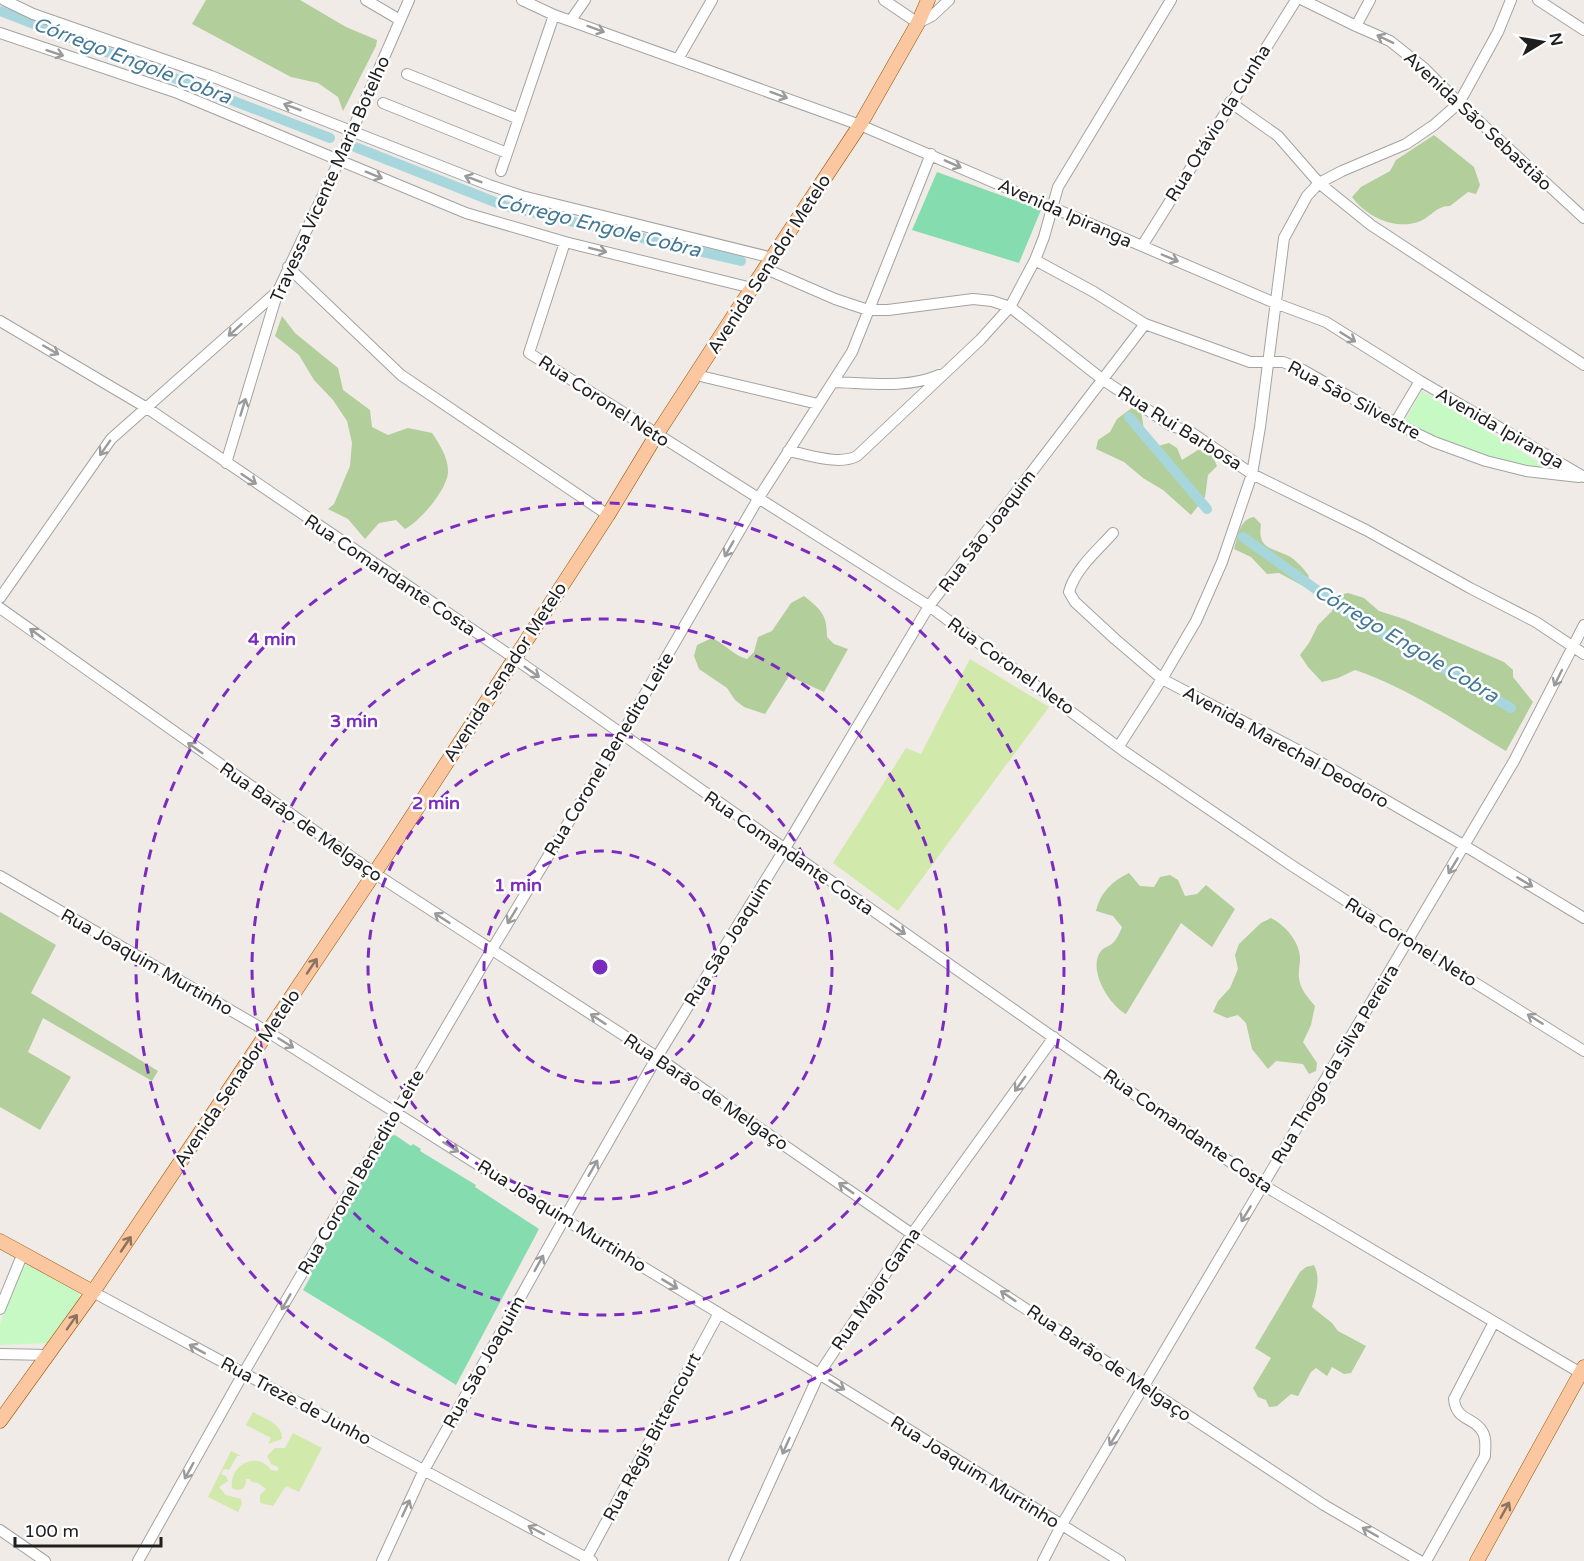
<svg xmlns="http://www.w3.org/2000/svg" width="1584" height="1561" font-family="'Varela Round',sans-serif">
	<rect width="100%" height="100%" fill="#f0ebe6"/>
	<!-- grass -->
	<path fill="#d2e9ac" d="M970 659 1049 707 898 911 833 863 906 748 921 754Z
		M253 1412C265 1419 283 1424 282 1439L268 1444 271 1438 246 1425Z
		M293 1433 322 1448 299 1492 286 1486 273 1506 260 1503V1495L266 1489 258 1483 252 1482 249 1479H246C246 1488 241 1493 232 1488 229 1465 257 1450 271 1470L278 1471V1467L271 1464 267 1456 275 1448H285Z
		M231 1451 241 1456H237L229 1470 224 1469 221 1474 226 1476 228 1481 219 1487 226 1495 241 1499 242 1504 238 1512 208 1497Z"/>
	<!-- forest -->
	<path fill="#b1ce9b" d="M206 0H300L346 27 377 40 376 46 343 111 338 97 318 83 291 77 192 24Z
		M1434 135 1474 167 1480 185 1476 194 1468 192 1450 206C1437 205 1430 218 1418 222 1393 230 1366 216 1352 197L1361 187 1390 171 1396 160Z
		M282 316 295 333 338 368 343 390 370 410 372 427 388 435 408 428 432 433C439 443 449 459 448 473 446 491 420 521 405 529L396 520 379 523 365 539 348 519 328 509 334 504 350 466 352 443 347 421 333 400 314 380 299 355 275 336Z
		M1133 407 1141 411 1144 430 1158 446 1169 443 1177 448 1182 460 1198 450 1211 452 1217 466 1208 475 1205 497 1191 515 1163 490 1143 478 1124 462 1096 449 1098 440 1110 432 1117 419Z
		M1254 517 1261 524C1258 545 1266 547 1284 554 1294 557 1303 568 1309 576L1305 587 1279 573 1267 574 1251 557 1234 549C1238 537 1239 519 1254 517Z
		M1348 593 1364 598 1379 611 1404 619 1504 662 1513 670V677L1533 702 1506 751C1457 722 1409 688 1355 670L1338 678 1322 682 1308 667 1300 655 1309 643 1318 625 1332 611 1338 595Z
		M804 596C821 610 827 614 827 637L834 644 848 649 824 692 789 676 765 714 744 707 735 700 727 688 699 669 694 656 697 645 712 638C725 644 733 655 747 659L754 652 758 637 772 631 791 603Z
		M1129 873 1140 886 1154 887 1160 877 1170 875 1178 880 1185 896 1197 894 1206 885 1235 909 1212 947 1181 923 1126 1014C1109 1005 1087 969 1101 951 1104 947 1110 946 1113 943 1117 939 1120 932 1122 927L1113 916 1096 911C1100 893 1112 881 1129 873Z
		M0 912 56 945 31 993 158 1071 152 1081 43 1018 28 1052 71 1077 40 1130 0 1107Z
		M1271 918C1285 925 1300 942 1300 959 1300 965 1298 972 1299 978 1300 989 1308 998 1315 1006L1311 1025 1303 1042 1317 1063 1316 1071 1309 1074 1303 1064 1276 1061 1268 1069 1252 1049 1246 1023 1238 1015 1227 1018 1213 1012 1218 1001 1230 988 1238 969 1235 955 1239 944 1261 923Z
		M1314 1265C1321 1278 1316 1294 1312 1307L1332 1323 1338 1331 1366 1346 1351 1373 1344 1374 1332 1367 1327 1376 1316 1368 1311 1372 1298 1396 1291 1394 1277 1406 1269 1407 1266 1400 1258 1397 1253 1388 1271 1358 1255 1348 1300 1272 1306 1267Z"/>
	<!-- park -->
	<path fill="#c6f9c4" d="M1422 391 1551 470 1549 471C1498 460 1450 446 1404 422Z
		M26 1264 79 1293 80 1299 49 1343 0 1345V1324L21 1267Z"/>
	<!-- pitch -->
	<path fill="#85ddaf" d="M937 172 1041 210 1019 263 912 230Z
		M395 1135 411 1146 413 1144 421 1149 420 1151 476 1185 475 1187 539 1229 456 1385 382 1338 303 1290 311 1276 309 1274 388 1137Z"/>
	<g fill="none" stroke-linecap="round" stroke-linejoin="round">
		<!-- canal -->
		<path stroke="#a7d7dd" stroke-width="10" d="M0 11 330 138
			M355 147 505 206 741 261
			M1129 417 1207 509
			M1243 537 1353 616 1511 708"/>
		<!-- minor casing -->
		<g stroke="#a3a3a3" stroke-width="12">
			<path id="minor" d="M4 0 33 14 211 76 489 185 522 196 773 258
				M366 0 400 20
				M522 0 554 15 860 125 1275 303 1326 322 1420 381 1584 477
				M884 0 918 23 932 16 949 0
				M1303 0 1356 26 1390 41 1424 68 1459 103 1584 218
				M1538 0 1584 30
				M571 20 585 0
				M1356 26 1370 0
				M0 33 175 92 466 213 565 242 752 288
				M678 59 712 0
				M407 74 519 119
				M1230 102 1278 136 1319 183 1371 225 1584 365
				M383 103 507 153
				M501 171 554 15
				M565 242 529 353 929 606 1125 752 1291 865 1408 941 1584 1051
				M1142 246 1296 0
				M1035 260 1094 292 1145 324 1250 362H1283L1303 370 1395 423 1434 442 1486 461 1526 471 1579 477
				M288 267 401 375 608 515
				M766 269 835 299 868 310H888L973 299 992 301 1010 307 1102 379 1170 425 1192 433 1252 474 1366 530 1470 588 1536 622 1584 654
				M0 321 147 408 514 658 1263 1185 1584 1375
				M696 375 818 404
				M834 382C869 383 906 389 939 375
				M1395 423 1420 381
				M788 451C808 454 838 466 857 456L980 340 1010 307 1035 260 1044 237 1058 187 1171 0
				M226 463 278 291 339 161 409 0
				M1113 533C1098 550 1075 569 1069 592L1075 602 1115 639 1162 679 1311 757 1465 846 1584 918
				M0 598 111 439 278 291
				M0 608 374 873 657 1057 912 1234 1324 1505 1420 1561
				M1119 746 1162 679 1196 621 1222 562 1252 474 1260 427 1284 238 1307 196 1319 183 1342 171 1406 144 1434 125 1459 103 1498 32 1511 0
				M0 876 268 1032 564 1219 819 1374 1120 1561
				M93 1292 592 1561
				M0 1309 23 1253
				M0 1354 49 1355
				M0 1530 45 1561
				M138 1561 243 1374 491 951 623 732 758 499 852 352 931 154
				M382 1561 424 1470 564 1219 657 1057 784 850 929 606 1145 324
				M585 1561 719 1313
				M734 1561 819 1374 912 1234 1054 1037
				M1043 1561 1061 1526 1514 761 1584 625
				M1426 1561 1485 1456C1485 1448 1487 1438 1482 1431 1474 1417 1456 1421 1454 1399L1494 1322"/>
		</g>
		<!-- major casing -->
		<g stroke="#985302" stroke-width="15">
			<path id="major" d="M0 1241 93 1292
				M0 1421 93 1292 388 853 608 515 657 434 740 306 860 125 918 23 928 0
				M1477 1561 1584 1367"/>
		</g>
		<!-- minor -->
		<use href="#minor" stroke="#fff" stroke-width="10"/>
		<!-- major -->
		<use href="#major" stroke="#fac7a0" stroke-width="14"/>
	</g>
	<!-- one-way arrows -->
	<defs><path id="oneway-shaft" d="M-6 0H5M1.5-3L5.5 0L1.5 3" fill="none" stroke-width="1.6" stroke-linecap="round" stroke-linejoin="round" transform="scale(1.5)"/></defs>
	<g stroke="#9a9a9a">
		<use href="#oneway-shaft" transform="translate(596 29) rotate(20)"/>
		<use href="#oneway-shaft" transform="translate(1385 39) rotate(-154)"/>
		<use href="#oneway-shaft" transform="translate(55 53) rotate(18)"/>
		<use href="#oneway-shaft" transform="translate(779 95) rotate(20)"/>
		<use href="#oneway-shaft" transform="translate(292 107) rotate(-159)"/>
		<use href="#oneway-shaft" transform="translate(953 164) rotate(24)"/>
		<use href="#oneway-shaft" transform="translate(374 175) rotate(22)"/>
		<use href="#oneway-shaft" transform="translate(473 179) rotate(-159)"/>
		<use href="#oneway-shaft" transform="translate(598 250) rotate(14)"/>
		<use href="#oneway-shaft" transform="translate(1170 258) rotate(23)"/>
		<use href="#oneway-shaft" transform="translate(235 330) rotate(138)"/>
		<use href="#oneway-shaft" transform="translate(1348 337) rotate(32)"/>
		<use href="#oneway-shaft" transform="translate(51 350) rotate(30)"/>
		<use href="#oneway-shaft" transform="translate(243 407) rotate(-73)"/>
		<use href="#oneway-shaft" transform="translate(105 448) rotate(125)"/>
		<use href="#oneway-shaft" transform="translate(249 479) rotate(34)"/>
		<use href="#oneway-shaft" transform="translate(729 549) rotate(120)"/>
		<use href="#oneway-shaft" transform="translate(37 634) rotate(-144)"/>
		<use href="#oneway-shaft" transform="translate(532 672) rotate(35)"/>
		<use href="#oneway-shaft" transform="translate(1558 678) rotate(116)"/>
		<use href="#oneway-shaft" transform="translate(195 748) rotate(-145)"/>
		<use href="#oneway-shaft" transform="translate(1453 866) rotate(121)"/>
		<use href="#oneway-shaft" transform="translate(1525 882) rotate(31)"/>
		<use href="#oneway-shaft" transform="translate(512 916) rotate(121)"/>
		<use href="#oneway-shaft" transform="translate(442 918) rotate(-147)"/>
		<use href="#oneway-shaft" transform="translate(898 929) rotate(35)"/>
		<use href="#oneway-shaft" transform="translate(598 1019) rotate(-147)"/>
		<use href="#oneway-shaft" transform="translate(1535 1019) rotate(-148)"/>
		<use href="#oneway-shaft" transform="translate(286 1043) rotate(32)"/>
		<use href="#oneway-shaft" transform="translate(1020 1084) rotate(126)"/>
		<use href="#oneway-shaft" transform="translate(451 1147) rotate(32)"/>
		<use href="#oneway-shaft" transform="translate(593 1168) rotate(-60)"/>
		<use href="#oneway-shaft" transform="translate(846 1188) rotate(-145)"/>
		<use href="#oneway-shaft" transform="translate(1246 1214) rotate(121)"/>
		<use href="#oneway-shaft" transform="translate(539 1263) rotate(-61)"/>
		<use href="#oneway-shaft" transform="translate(670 1284) rotate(31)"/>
		<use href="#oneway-shaft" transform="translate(1008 1296) rotate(-146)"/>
		<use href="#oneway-shaft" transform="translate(286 1302) rotate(120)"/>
		<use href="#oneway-shaft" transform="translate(197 1349) rotate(-151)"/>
		<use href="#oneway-shaft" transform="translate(837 1385) rotate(32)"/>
		<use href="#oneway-shaft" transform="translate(1114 1438) rotate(121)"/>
		<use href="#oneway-shaft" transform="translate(786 1446) rotate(114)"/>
		<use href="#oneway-shaft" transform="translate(189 1471) rotate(119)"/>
		<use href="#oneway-shaft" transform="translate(406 1508) rotate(-65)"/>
		<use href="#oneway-shaft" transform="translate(536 1530) rotate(-152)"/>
		<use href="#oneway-shaft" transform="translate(1370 1532) rotate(-150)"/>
	</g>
	<g stroke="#8c7360">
		<use href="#oneway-shaft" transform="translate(312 966) rotate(-56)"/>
		<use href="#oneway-shaft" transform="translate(126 1244) rotate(-56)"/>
		<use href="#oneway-shaft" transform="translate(72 1322) rotate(-55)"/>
		<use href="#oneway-shaft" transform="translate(1505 1510) rotate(-61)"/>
	</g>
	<!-- distance rings -->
	<g fill="none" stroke="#7b2cbf" stroke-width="3" stroke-dasharray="10 8">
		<circle cx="600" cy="967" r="116"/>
		<circle cx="600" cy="967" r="232"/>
		<circle cx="600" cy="967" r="348"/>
		<circle cx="600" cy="967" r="464"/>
	</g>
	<g text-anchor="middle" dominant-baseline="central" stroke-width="5" stroke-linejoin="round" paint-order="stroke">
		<!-- street labels -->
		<g font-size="18" fill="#1f1f1f" stroke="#fff">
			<text transform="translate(1478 121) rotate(43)">Avenida São Sebastião</text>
			<text transform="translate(1218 123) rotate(-58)">Rua Otávio da Cunha</text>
			<text transform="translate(330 179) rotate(-66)">Travessa Vicente Maria Botelho</text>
			<text transform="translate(1065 213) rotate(24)">Avenida Ipiranga</text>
			<text transform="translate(769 264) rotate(-57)">Avenida Senador Metelo</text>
			<text transform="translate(1354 400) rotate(28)">Rua São Silvestre</text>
			<text transform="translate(604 401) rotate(33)">Rua Coronel Neto</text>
			<text transform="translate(1180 428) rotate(32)">Rua Rui Barbosa</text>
			<text transform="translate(1500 428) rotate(30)">Avenida Ipiranga</text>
			<text transform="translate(987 531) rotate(-53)">Rua São Joaquim</text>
			<text transform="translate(390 575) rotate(34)">Rua Comandante Costa</text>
			<text transform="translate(1011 666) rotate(36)">Rua Coronel Neto</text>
			<text transform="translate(505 672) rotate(-57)">Avenida Senador Metelo</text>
			<text transform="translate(1286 747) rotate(29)">Avenida Marechal Deodoro</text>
			<text transform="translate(609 754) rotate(-59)">Rua Coronel Benedito Leite</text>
			<text transform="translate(301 822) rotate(35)">Rua Barão de Melgaço</text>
			<text transform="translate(789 853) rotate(35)">Rua Comandante Costa</text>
			<text transform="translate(728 942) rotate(-58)">Rua São Joaquim</text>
			<text transform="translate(1411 942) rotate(32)">Rua Coronel Neto</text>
			<text transform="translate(147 962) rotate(30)">Rua Joaquim Murtinho</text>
			<text transform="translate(1335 1064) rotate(-59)">Rua Thogo da Silva Pereira</text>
			<text transform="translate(237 1078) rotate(-56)">Avenida Senador Metelo</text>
			<text transform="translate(706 1092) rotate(34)">Rua Barão de Melgaço</text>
			<text transform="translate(1188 1131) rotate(35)">Rua Comandante Costa</text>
			<text transform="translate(361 1172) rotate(-60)">Rua Coronel Benedito Leite</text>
			<text transform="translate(562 1216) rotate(32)">Rua Joaquim Murtinho</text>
			<text transform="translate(876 1289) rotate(-56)">Rua Major Gama</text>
			<text transform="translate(484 1362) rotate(-61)">Rua São Joaquim</text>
			<text transform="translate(1109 1363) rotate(34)">Rua Barão de Melgaço</text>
			<text transform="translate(296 1401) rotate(28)">Rua Treze de Junho</text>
			<text transform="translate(652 1437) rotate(-62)">Rua Régis Bittencourt</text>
			<text transform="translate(975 1472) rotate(32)">Rua Joaquim Murtinho</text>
		</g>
		<!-- water labels -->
		<g font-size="20" font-style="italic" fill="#437896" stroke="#fff">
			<text transform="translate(132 61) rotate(21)">Córrego Engole Cobra</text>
			<text transform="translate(598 226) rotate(14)">Córrego Engole Cobra</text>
			<text transform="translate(1406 644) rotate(31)">Córrego Engole Cobra</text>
		</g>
	</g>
	<circle cx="600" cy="967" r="9" fill="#7b2cbf" stroke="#fff" stroke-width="3"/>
	<g font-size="18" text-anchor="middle" font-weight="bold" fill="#7b2cbf" stroke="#fff" stroke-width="5" stroke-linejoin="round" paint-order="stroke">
		<text x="272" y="645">4 min</text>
		<text x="354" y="727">3 min</text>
		<text x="436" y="809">2 min</text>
		<text x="518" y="891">1 min</text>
	</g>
	<!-- north arrow -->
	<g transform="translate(1542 42) rotate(79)" stroke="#ffffff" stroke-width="4.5" paint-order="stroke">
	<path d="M0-4.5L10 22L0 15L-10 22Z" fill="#1f1f1f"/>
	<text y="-9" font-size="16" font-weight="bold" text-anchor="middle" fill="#1f1f1f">N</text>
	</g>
	<!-- scale -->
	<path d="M15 1537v9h146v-9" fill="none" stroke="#1f1f1f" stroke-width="3"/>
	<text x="24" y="1537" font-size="18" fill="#1f1f1f" stroke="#ffffff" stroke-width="4.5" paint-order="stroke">100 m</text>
</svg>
